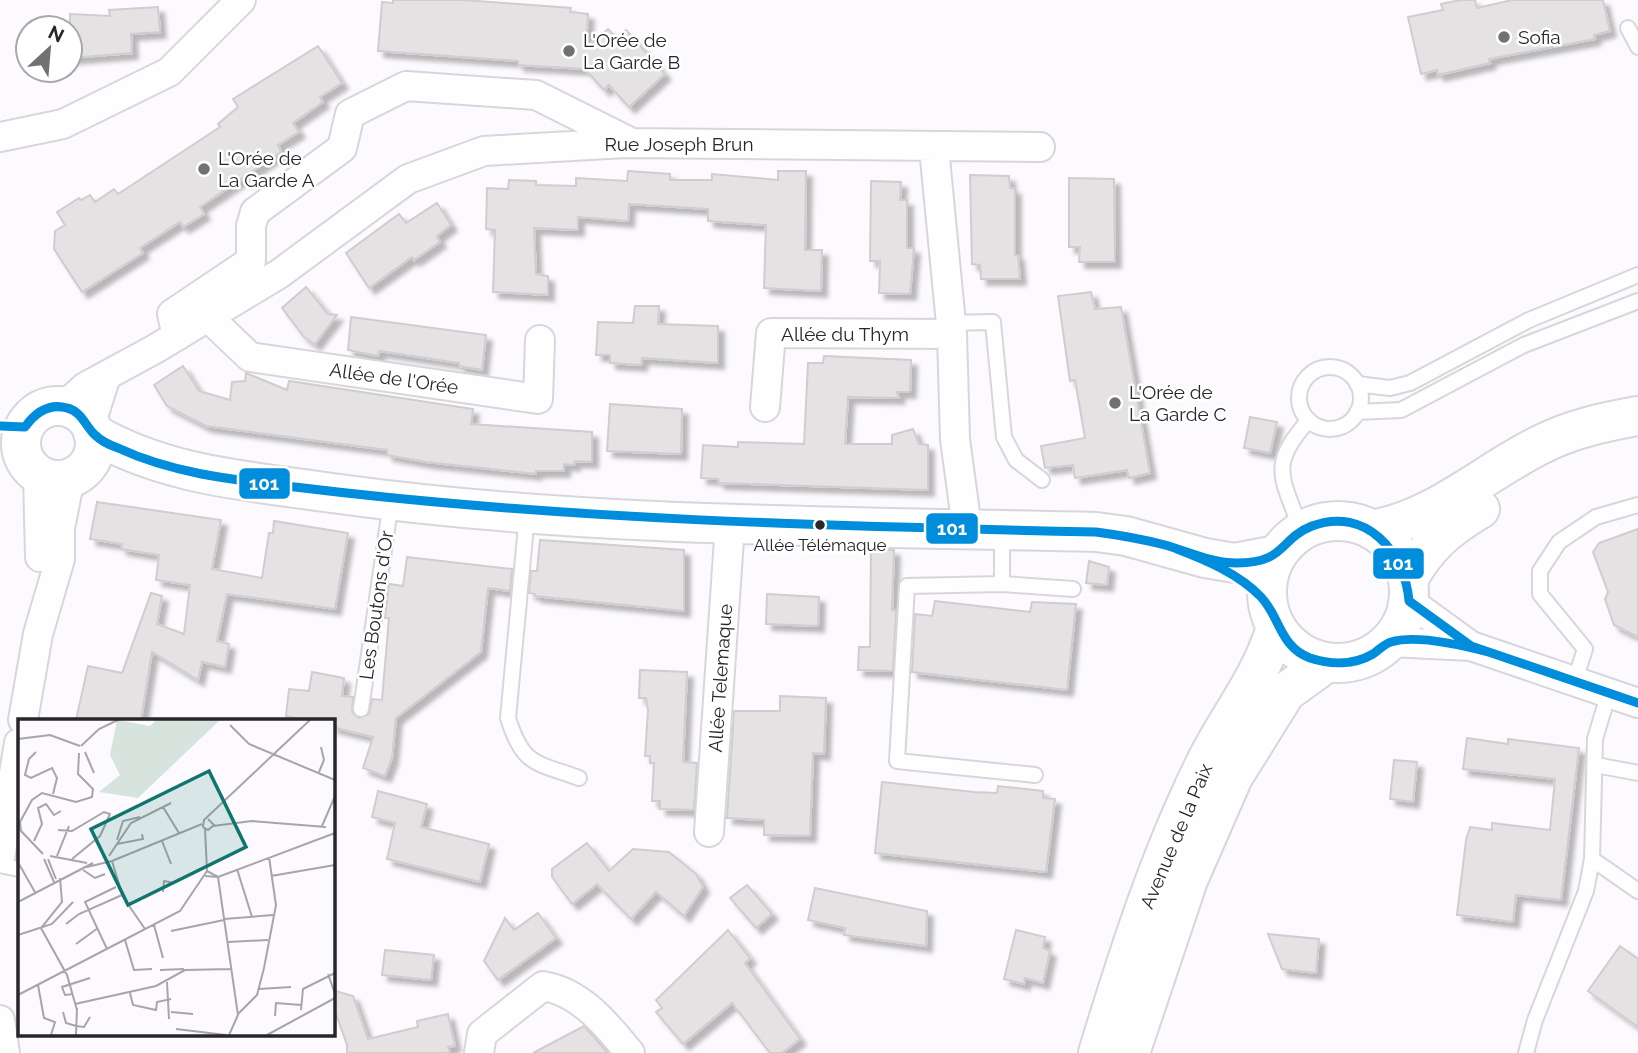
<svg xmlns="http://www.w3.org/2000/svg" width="1638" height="1053" font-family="Raleway,sans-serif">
	<defs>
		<filter id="shadow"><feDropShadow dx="6" dy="6" stdDeviation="2" flood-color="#0004"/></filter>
	</defs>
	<rect width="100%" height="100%" fill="#fcfafe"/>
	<!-- building -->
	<path fill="#e5e2e3" stroke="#cfcdcf" stroke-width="2" filter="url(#shadow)" d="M393 0H463L571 8 570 12 588 14 586 48 608 29 617 38 626 30 665 74 629 107 609 85 604 90 585 69 518 65V61L378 51 382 2 393 3Z
		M1460 0H1475L1477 8 1512 0H1603L1610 31 1594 35 1595 39 1489 59 1490 63 1438 75 1437 70 1421 74 1408 17 1443 10 1441 4Z
		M158 7 160 32 131 34 132 53 70 58V14L110 16 109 10Z
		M318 46 342 83 320 97 323 102 293 123 299 132 278 145 281 152 200 207 204 214 183 227 180 222 140 248 143 253 82 292 54 249 55 231 65 225 57 212 79 198 81 200 90 195 95 202 114 189 118 194 220 127 218 124 238 107 233 99Z
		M628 171 670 174V180H712V174L778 180V171H806L805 250H822L821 291 764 288 766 225 708 221V209L629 204 628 221 578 217V230L534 228 536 274 548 276V295L493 292 495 230 486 229 487 188 508 189 509 180 536 181V185L576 186V178L627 181Z
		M970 175 1009 176 1010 188 1015 189V255H1018L1020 279H981L980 265 972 264Z
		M1069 178 1114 179 1115 262H1079L1080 247H1069Z
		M871 181 901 182 900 200H907V248H914L910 294 879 293 880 261H870Z
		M437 203 451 225 437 236 440 242 414 260 412 257 369 288 346 253 399 214 406 223Z
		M306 287 328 314 337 315 315 344 304 337 282 308Z
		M1091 292 1095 309 1121 307 1150 473 1129 478 1127 470 1075 478 1073 465 1045 468 1041 446 1085 438 1075 380 1070 381 1058 296Z
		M635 306H659L658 324 718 326V363L642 358 641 365 610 363V355H596L598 322 633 323Z
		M351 317 486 335 482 370 459 366V363L406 355 379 351 378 356 348 350Z
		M824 356 911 360 910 392H897L899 398 848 397 845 444H892V435L913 429 919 444 928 445V490L719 483 718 479 701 478 703 445 738 447V442L804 444 808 363H823Z
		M183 366 199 391 230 400 232 382 245 381 246 373 287 390 289 381 473 409 471 424 592 432V462L575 461 574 465 564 464V471H536V474L426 462 387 455V450L206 426 167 406 154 385Z
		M610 404 682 409 681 454 607 451Z
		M1250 417 1277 422 1270 453 1244 448Z
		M97 502 221 520 212 569 262 578 269 533H273L274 521 348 533 335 609 227 594 217 641 229 644 225 667 202 662 198 680 152 652 141 720H76L88 666 122 673 151 593 162 596 157 624 184 634 190 585 156 580 159 555 121 549 122 544 90 539Z
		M1638 529V637L1614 625 1605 599 1608 592 1593 552 1599 543Z
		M540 540 684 550V611L535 596V594L529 593 531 571H537Z
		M871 549 894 550 892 610 896 611 893 671 858 670 859 647H870Z
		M407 557 512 569 510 591 488 588 481 652 396 718 392 758 385 776 363 768 373 737 332 727V720H303L286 716 289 689 309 691 312 672 344 678 342 696 353 697 352 712 359 718 369 714 372 699 382 700 389 618H385L389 584 403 586Z
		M1089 561 1109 567 1107 585 1086 583Z
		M767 594 819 597 818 626 766 624Z
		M935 601 1030 612 1032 602 1076 604 1067 690 912 672 915 614 932 616Z
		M640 670 687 672 683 762 697 763 694 810 660 809V801H652L654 763H650V756H645L648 710 646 698H639Z
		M780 696 826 698 824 754 813 753 810 836 764 835V820L727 818 734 711H780Z
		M1467 738 1508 744V739L1579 748 1561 900 1516 895 1513 922 1457 915 1466 840 1470 827 1492 830V823L1550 830 1555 779 1463 769Z
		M1394 760 1417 762 1413 802 1390 799Z
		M882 782 974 792 997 793 998 786 1043 791V798L1055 799 1046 872 875 853Z
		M378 791 427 804 421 827 489 844 480 882 387 859 395 823 372 817Z
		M587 843 609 871 633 849 669 852 696 874 703 887 684 916 656 892 631 919 597 884 572 904 552 877V869Z
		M747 885 772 914 756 928 730 898Z
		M815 888 927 911 926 946 844 935 845 928 808 920Z
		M538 913 556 938 498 980 484 961 505 918 514 930Z
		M728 930 750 958 745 963 800 1039 782 1053H770L732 1003 683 1044 656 1012 662 1008 656 1000Z
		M1016 930 1045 937 1043 948 1050 951 1043 983 1025 978 1024 984 1004 979Z
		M1268 934 1319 939 1316 973 1282 969Z
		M1620 946 1638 959V1027L1588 991Z
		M385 950 434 955 431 980 382 975Z
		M332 990 353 996 368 1039 418 1027 417 1021 448 1014 455 1046 448 1047 450 1053H347V1045L336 1014 332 1013Z
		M584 1026 608 1053H533Z"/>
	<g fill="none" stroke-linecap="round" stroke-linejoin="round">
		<!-- lane casing -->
		<g stroke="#d8d6da" stroke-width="18">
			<path id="lane" d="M1628 28 1638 47
				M951 323 993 322 1004 437 1016 460 1042 480
				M1299 398a31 31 0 1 1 62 0a31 31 0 1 1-62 0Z
				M1357 384 1390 388 1410 383 1529 320 1638 275
				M1357 412 1401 410 1524 345 1638 301
				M527 515 508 718C523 766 535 762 579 778
				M1002 531V584L1073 589
				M1301 531C1284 479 1266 467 1309 420
				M1002 584 907 586 897 761 1035 775
				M1575 680 1585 649 1540 594V571L1559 542 1596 517 1638 505
				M361 709 391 502
				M1596 765 1638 773
				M1592 859 1638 891
				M0 865 19 869
				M1526 1053 1535 1020 1586 891 1592 859 1595 739 1609 692"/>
		</g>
		<!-- street casing -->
		<g stroke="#d8d6da" stroke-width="32">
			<path id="street" d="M0 137 63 124 169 72 241 0
				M934 148 952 334 955 439 967 528
				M208 317 250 357 538 399 540 340
				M177 336 172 314 251 261V226L255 212 342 148 350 114 406 86 536 95 630 142
				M63 407 85 387 155 349 279 274 408 179 484 151 625 143 1040 147
				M765 407 771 333 952 334
				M90 426 106 376
				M38 474 40 557
				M1409 601 1471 646
				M1390 642 1471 646 1638 703
				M23 720 38 634 60 559V528L70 478
				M709 832 730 524
				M0 858 19 743
				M0 1020 5 1053
				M479 1053 482 1034 543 986C581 992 607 1025 630 1053"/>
		</g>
		<!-- secondary casing -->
		<g stroke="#d8d6da" stroke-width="42">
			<path id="secondary" d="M21 443a37 37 0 1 1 74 0a37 37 0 1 1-74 0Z
				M93 433C166 476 249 481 332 493 585 528 841 526 1096 532L1126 536 1205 558 1235 563 1277 555
				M1267 592a71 71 0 1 1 142 0a71 71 0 1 1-142 0Z
				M1372 530C1437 518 1482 474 1540 445 1571 429 1604 422 1638 416
				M1408 580C1426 546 1448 528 1480 509
				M1098 1053C1128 955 1159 857 1205 764 1229 715 1258 684 1276 628
				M1130 1053 1188 880 1233 777 1286 692 1326 663"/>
		</g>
		<!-- lane -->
		<use href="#lane" stroke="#fffeff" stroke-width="14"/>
		<!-- street -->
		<use href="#street" stroke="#fffeff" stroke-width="28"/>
		<!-- secondary -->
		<use href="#secondary" stroke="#fffeff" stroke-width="38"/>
		<!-- bus-1 casing -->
		<g stroke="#fff" stroke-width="14">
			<path id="bus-1" d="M0 426 25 427C35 413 49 403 67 408 81 411 85 425 94 434 101 441 109 445 118 448 174 474 235 480 295 487 562 520 828 526 1096 532 1119 535 1142 539 1165 545 1189 552 1212 563 1237 563 1286 563 1279 539 1312 526 1366 506 1405 552 1409 601L1471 646 1638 703
				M1177 549C1206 560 1239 574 1261 597 1280 617 1280 647 1310 658 1331 665 1354 665 1373 654 1379 650 1384 644 1391 642 1417 634 1466 646 1492 653"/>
		</g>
		<!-- bus-1 -->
		<use href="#bus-1" stroke="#008ddb" stroke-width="9"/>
	</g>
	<!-- markers -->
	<g fill="#727073" stroke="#fff" stroke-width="2.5">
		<circle cx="1504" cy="37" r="7"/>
		<circle cx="569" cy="51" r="7"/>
		<circle cx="204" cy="169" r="7"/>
		<circle cx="1115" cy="403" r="7"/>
	</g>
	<circle fill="#272628" stroke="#fff" stroke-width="2.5" cx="820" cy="525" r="6"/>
	<g text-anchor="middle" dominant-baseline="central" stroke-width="5" stroke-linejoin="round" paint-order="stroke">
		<!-- bus labels -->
		<g font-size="17" fill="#272628" stroke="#fff">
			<text x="820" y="545">Allée Télémaque</text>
		</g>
		<!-- poi labels -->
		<g font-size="19" fill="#272628" stroke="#fff" text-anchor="start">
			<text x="1518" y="37">Sofia</text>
			<text x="583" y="40">L'Orée de<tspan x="583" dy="22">La Garde B</tspan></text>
			<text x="218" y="158">L'Orée de<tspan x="218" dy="22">La Garde A</tspan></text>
			<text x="1129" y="392">L'Orée de<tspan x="1129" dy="22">La Garde C</tspan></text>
		</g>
		<!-- street labels -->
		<g font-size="19" fill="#272628" stroke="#fff">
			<text x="679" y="144">Rue Joseph Brun</text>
			<text x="845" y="334">Allée du Thym</text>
			<text transform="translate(394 378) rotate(8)">Allée de l'Orée</text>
			<text transform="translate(376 605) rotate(-82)">Les Boutons d'Or</text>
			<text transform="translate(720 678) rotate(-86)">Allée Telemaque</text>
			<text transform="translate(1176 836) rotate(-67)">Avenue de la Paix</text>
		</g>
	</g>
	<!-- overview -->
	<g transform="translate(18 719)">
		<rect width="317" height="317" fill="#fcfafe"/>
		<path d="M139 0H203L120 79 81 73 102 56 92 36 99 1 132 7Z" fill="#d7e3dd"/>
		<path fill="none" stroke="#a7a5a8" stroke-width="2" d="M212 6 231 25 317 61M0 20 32 16 62 27M63 27 81 10 102 0M18 33 11 40 7 56 13 59 34 49 39 59 35 75M67 33 76 54M301 53 306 41 303 28M145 88 161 114M190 100 196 106 190 111 185 108 186 101 293 0M195 107 234 102 308 108M304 107 317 77M40 111 54 112 86 93 92 95 82 117 54 140M99 121 105 102 122 98M16 122 24 105 20 89 28 85 36 96 43 92M144 122 153 145M99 125 125 120 124 115M25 135 3 112 2 103 14 81 24 74 58 83 74 78 75 70 60 55 61 34M32 137 69 144M39 137 51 107M91 137 113 104 153 84M26 140 36 163M30 140 38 160M94 142 105 178 127 210M1 145 18 175M69 148 94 142 184 105M219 150 234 198M65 151 77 159 87 155M187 157 200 158 189 152M253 157 317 146M42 159 44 183 23 209 49 256 59 291M145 173 146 162 156 164M0 183 75 144M206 200 255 196M48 205 61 195 104 176M136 206 145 239M153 212 206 201M0 216 34 205 55 183M107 221 116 251 134 250M210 223 250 221M58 225 80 209M89 230 67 183 98 168M142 251 166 250M310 255 317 275M149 263 151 300M20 266 26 299 37 303 33 316M241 270 273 268M112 274 115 286 138 291 139 283 153 280M55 275 47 276 44 268 72 259M0 276 162 192 189 152 187 110M57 285 138 267 167 251 214 250M283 291 285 270 317 254M45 293 48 304 58 307 66 308 72 298M153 293 175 295M220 295 239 276 246 249 258 186 251 138M257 297 258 284 283 286M158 310 208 316M58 316 59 289M211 316 220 296 200 158 317 114M249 316 317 279"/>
		<path fill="#0f766e" fill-opacity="0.15" stroke="#0f766e" stroke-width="3.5" d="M191 52 228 128 110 186 73 110Z"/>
		<rect width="317" height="317" fill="none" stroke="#272628" stroke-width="3.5"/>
	</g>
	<g stroke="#fff" stroke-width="2.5">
		<rect x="238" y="467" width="53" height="33" rx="7" fill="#008ddb"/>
		<rect x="925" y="512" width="54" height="33" rx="7" fill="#008ddb"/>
		<rect x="1372" y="547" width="53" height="33" rx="7" fill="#008ddb"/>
	</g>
	<g font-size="19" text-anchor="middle" font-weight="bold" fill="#fff">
		<text x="264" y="490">101</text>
		<text x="952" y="535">101</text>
		<text x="1398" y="570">101</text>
	</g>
	<!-- north arrow -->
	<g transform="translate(49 49) rotate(26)"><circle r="33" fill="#ffffff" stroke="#a9a8a9" stroke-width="2"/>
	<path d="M0-5L12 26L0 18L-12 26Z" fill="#727073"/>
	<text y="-10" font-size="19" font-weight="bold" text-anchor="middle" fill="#272628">N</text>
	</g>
</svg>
